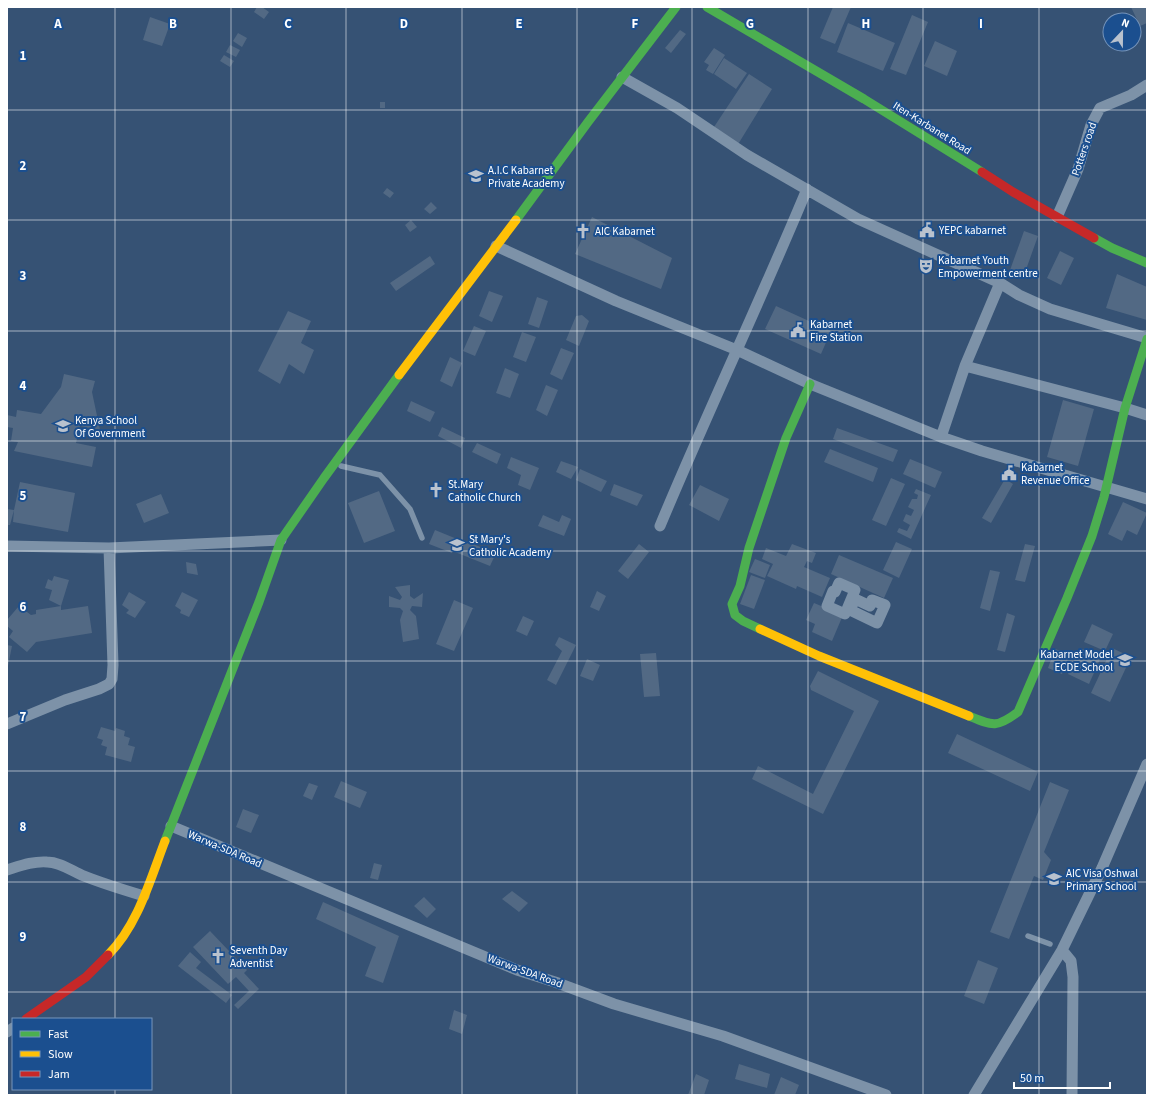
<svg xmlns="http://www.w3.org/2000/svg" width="1154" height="1102" font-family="'Source Sans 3',sans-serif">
	<rect width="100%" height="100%" fill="#365274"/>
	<!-- building -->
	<path fill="#526984" d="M257 7H262L269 12 264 19 254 12Z
		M833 7H851L835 44 820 38Z
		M1131 7H1147V23L1140 26Z
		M912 15 928 22 906 75 890 69Z
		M150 17 170 24 162 46 143 40Z
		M848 23 895 43 883 71 837 52Z
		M680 30 686 34 671 53 665 48Z
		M238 33 247 38 242 47 233 41Z
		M935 41 957 51 947 76 924 66Z
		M230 45 240 50 236 57 226 52Z
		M714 48 725 55 713 74 706 70 709 65 704 62Z
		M224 55 234 61 230 67 220 61Z
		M724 58 747 73 736 89 714 74Z
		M749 74 772 89 737 146 712 130Z
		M380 102H385V108H380Z
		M387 188 394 193 390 198 383 193Z
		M431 202 437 208 430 214 424 209Z
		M592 217 672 258 661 289 575 254Z
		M411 220 417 227 410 232 405 225Z
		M1024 231 1038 236 1023 278 1009 273Z
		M1060 251 1074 258 1061 285 1047 278Z
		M430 256 435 264 396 291 390 283Z
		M1117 274 1147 287V320L1106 308Z
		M489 291 503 296 492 322 479 316Z
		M537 297 548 301 539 328 528 324Z
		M776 306 831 331 821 354 765 329Z
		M288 311 311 321 301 343 314 350 304 374 289 364 280 384 258 371Z
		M582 315 589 321 579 346 566 340 576 316Z
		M474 326 486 331 475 356 463 351Z
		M522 332 536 337 526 362 513 357Z
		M561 348 574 353 562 380 550 374Z
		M450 357 462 363 452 387 440 381Z
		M505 368 519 374 510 398 496 393Z
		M64 374 95 381 92 392 100 430 80 426 76 443 96 447 92 467 14 451 18 442 11 441 13 428 7 427V415L16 417 17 410 41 414 61 387Z
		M546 385 558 390 547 416 536 410Z
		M1063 400 1094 409 1078 466 1047 457Z
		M411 401 435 412 430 422 407 411Z
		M442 427 465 438 461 448 438 436Z
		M837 428 898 450 893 462 833 439Z
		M477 443 501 454 497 464 472 452Z
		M830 449 878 468 873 482 824 462Z
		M511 457 539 468 530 490 518 485 521 475 507 468Z
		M910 459 942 472 935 488 903 474Z
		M561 461 578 467 571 479 556 472Z
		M580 469 607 481 601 492 576 480Z
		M891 478 905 484 886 526 872 520Z
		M1005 479 1013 484 991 523 982 518Z
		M20 482 75 493 68 532 13 522 14 510Z
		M614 484 643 495 637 506 610 495Z
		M700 485 729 499 719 521 689 505Z
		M916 489 931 495 911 539 897 532 899 528 907 531 910 525 903 521 906 514 911 516 914 510 908 507 912 499H917L918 495 914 493Z
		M379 491 395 531 364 543 348 503Z
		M161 494 169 513 144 523 136 504Z
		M1123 502 1147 513 1137 535 1127 530 1122 541 1108 534Z
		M7 509 14 510 10 525H7Z
		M543 515 559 522 562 515 571 519 564 536 538 526Z
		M435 530 457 539 452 553 429 544Z
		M460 539 496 553 490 566 455 552Z
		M896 542 912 549 899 578 883 570Z
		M639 544 649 552 628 579 618 571Z
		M792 544 816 553 812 563 807 561 804 567 830 578 822 597 797 586 796 589 767 576 773 564 762 559 766 548 786 556Z
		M1025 544 1035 546 1025 582 1015 580Z
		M839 555 893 578 884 598 831 574Z
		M755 559 770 565 765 578 749 572Z
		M186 562 196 564 198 575 187 573Z
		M990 570 1000 572 990 611 980 608Z
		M751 575 765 580 754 609 740 604Z
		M54 576 69 580 61 606 49 600 52 590 45 588 48 579 52 581Z
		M410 585V596L414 599 423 593 422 607 412 606 410 610 416 616 419 639 403 642 400 620 403 611 400 608 389 607V596L400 600 402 597 395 587Z
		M597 591 606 596 599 611 590 607Z
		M129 592 146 602 135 618 126 613 129 610 122 605Z
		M182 592 198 600 189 617 180 613 181 610 175 606Z
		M454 600 473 608 454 651 436 644Z
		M814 603 843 615 832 641 812 632 815 624 806 620Z
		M19 606 31 615 36 614V610L61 606V610L88 606 92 633 36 642 27 652 9 637 13 631 7 626V620Z
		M1007 613 1015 616 1005 652 997 650Z
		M523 616 534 621 527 636 516 631Z
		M1092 624 1113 634 1105 651 1084 642Z
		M559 637 576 645 556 685 547 680 562 651 555 645Z
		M7 645 12 646 8 666 7 665Z
		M1080 648 1101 657 1089 684 1068 674Z
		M1112 648 1131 657 1110 702 1091 693Z
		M1055 649 1070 654 1062 674 1048 668Z
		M656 653 660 696 644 697 640 654Z
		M587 659 600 665 593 681 580 676Z
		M818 671 879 701 823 814 752 779 758 766 813 794 854 711 811 690 810 686Z
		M101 727 115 731 116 728 125 731 124 736 130 738 128 745 135 747 131 762 105 755 107 747 101 745 103 740 97 738Z
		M957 734 1038 772 1030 791 948 753Z
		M341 781 367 792 360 808 334 797Z
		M1050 782 1069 790 1044 852 1051 860 1043 880 1034 876 1009 939 990 932Z
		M309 783 318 786 312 800 303 796Z
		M243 809 259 815 251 833 236 827Z
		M374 863 382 865 378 880 370 878Z
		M512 891 528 903 519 912 502 899Z
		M424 897 436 909 427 918 414 906Z
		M323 902 399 936 383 983 365 976 376 947 316 919Z
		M210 931 247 970 244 973 259 989 238 1009 234 1005 249 991 236 977 228 984 193 947Z
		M190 952 201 962 196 968 232 995 226 1003 178 966Z
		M978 960 998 968 984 1004 964 996Z
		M454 1010 467 1015 462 1034 449 1029Z
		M739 1064 770 1074 767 1088 735 1079Z
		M696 1074 709 1080 704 1095H688Z
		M781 1077 799 1085 795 1095H774Z"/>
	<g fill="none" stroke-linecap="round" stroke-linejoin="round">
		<!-- lane -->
		<path stroke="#7d92a8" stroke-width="5.5" d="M341 466 380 475 410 509 422 538
			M1028 936 1050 944"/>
		<!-- street -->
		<path stroke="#7d92a8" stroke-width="11" d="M622 77 677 108 747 155 858 219 1000 283
			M1057 217 1078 169 1091 125 1100 108 1131 95 1147 85
			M496 246 616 301 737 350 810 384 941 437 982 451 1147 499
			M965 366 1125 408 1147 415
			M941 437 965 366 1000 283 1019 295 1050 309 1147 338
			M660 526C707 413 760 302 807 189
			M7 546 109 548 281 540
			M839 583 855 590 845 614 827 606 833 591 835 592Z
			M855 599 870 606 872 600 885 605 877 623 850 610Z
			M7 724 65 700 99 689 109 684 112 679 113 665 109 548
			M171 826 517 970 555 982 614 1004 723 1036 886 1095
			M7 870C20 866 33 861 47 862 60 862 72 871 84 876 104 884 124 890 144 896
			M1062 950 1071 961 1073 977 1072 1095
			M7 1032 13 1028
			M974 1095 1062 950 1102 868 1147 764"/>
		<!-- fast -->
		<path stroke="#4caf50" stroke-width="9" d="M707 7 864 99 982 172
			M516 220 588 122 676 7
			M1094 238 1112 248 1147 263
			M760 629 743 621 735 615 732 604 740 586 749 548 786 438 810 384
			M969 716C993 726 997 728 1018 712L1067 598 1092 536 1104 497 1125 408 1147 339
			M165 841 259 602 281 540 324 478 399 375"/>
		<!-- slow -->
		<path stroke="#ffc107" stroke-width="9" d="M399 375 516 220
			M760 629 819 656 969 716
			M108 955C138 925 150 880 165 841"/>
		<!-- jam -->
		<path stroke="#c62828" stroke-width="9" d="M982 172 1013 192 1094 238
			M26 1019 86 977 108 955"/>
	</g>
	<!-- grid -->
	<path fill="none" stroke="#fff" stroke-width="1" stroke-opacity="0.55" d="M115 7V1019M231 7V1095M346 7V1095M462 7V1095M577 7V1095M692 7V1095M808 7V1095M923 7V1095M1039 7V1095M7 110H1147M7 220H1147M7 331H1147M7 441H1147M7 551H1147M7 661H1147M7 771H1147M7 882H1147M7 992H1147M115 1089V1095"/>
	<!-- icons -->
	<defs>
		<g id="school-bare" transform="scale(1.2)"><path d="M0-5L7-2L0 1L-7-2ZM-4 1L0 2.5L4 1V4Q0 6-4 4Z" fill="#b9c2ce" stroke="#1b4f8f" stroke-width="2.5" paint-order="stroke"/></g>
		<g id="civic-bare" transform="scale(1.2)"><path d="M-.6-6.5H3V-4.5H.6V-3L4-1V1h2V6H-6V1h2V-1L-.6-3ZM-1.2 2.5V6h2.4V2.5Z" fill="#b9c2ce" stroke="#1b4f8f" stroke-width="2.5" paint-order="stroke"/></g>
		<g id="church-bare" transform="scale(1.2)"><path d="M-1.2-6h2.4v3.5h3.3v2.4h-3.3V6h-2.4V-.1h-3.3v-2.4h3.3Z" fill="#b9c2ce" stroke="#1b4f8f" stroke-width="2.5" paint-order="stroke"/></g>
		<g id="theatre-bare" transform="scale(1.2)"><path d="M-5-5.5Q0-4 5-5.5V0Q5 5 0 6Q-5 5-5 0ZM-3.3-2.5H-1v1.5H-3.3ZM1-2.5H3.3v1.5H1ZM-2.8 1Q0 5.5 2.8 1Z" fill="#b9c2ce" stroke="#1b4f8f" stroke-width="2.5" paint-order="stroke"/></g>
		<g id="university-bare" transform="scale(1.2)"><path d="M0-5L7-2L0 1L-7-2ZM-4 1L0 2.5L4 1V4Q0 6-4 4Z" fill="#b9c2ce" stroke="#1b4f8f" stroke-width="2.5" paint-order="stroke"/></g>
	</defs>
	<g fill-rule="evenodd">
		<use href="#school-bare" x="476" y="176"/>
		<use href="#civic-bare" x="927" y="230"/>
		<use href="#church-bare" x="583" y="231"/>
		<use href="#theatre-bare" x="926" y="266"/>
		<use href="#civic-bare" x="798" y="330"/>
		<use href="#university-bare" x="63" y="426"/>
		<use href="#civic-bare" x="1009" y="473"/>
		<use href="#church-bare" x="436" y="490"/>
		<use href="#school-bare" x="457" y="545"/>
		<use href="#school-bare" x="1125" y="660"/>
		<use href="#school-bare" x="1054" y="879"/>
		<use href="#church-bare" x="218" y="956"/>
	</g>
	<g text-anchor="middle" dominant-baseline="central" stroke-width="4" stroke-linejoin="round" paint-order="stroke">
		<!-- street labels -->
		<g font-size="11" fill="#fff" stroke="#1b4f8f">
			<text transform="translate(932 128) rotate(32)">Iten-Karbanet Road</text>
			<text transform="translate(1084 149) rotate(-71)">Potters road</text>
			<text transform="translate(225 849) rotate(23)">Warwa-SDA Road</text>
			<text transform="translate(525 971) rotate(20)">Warwa-SDA Road</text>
		</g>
		<!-- poi labels -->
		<g font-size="11" fill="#fff" stroke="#1b4f8f" text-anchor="start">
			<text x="488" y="170">A.I.C Kabarnet<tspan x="488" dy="13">Private Academy</tspan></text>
			<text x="939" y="230">YEPC kabarnet</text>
			<text x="595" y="231">AIC Kabarnet</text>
			<text x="938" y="260">Kabarnet Youth<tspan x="938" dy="13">Empowerment centre</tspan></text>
			<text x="810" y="324">Kabarnet<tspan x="810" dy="13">Fire Station</tspan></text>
			<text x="75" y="420">Kenya School<tspan x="75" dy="13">Of Government</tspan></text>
			<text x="1021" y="467">Kabarnet<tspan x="1021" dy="13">Revenue Office</tspan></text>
			<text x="448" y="484">St.Mary<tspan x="448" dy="13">Catholic Church</tspan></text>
			<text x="469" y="539">St Mary's<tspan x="469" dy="13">Catholic Academy</tspan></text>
			<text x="1113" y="654" text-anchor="end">Kabarnet Model<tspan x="1113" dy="13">ECDE School</tspan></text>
			<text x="1066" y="873">AIC Visa Oshwal<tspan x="1066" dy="13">Primary School</tspan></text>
			<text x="230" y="950">Seventh Day<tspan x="230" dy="13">Adventist</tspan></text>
		</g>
	</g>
	<g font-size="13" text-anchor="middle" font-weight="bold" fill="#fff" stroke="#1b4f8f" stroke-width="4" stroke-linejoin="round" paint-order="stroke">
		<text x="58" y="28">A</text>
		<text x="173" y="28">B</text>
		<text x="288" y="28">C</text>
		<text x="404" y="28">D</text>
		<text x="519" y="28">E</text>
		<text x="635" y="28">F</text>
		<text x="750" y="28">G</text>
		<text x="866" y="28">H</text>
		<text x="981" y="28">I</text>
		<text x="23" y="60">1</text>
		<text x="23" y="170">2</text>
		<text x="23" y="280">3</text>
		<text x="23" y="390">4</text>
		<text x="23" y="500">5</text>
		<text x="23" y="611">6</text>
		<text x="23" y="721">7</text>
		<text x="23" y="831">8</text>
		<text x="23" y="941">9</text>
	</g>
	<!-- border -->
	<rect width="1154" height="1102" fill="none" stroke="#ffffff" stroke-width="16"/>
	<!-- legend -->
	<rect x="12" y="1018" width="140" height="72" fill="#1b4f8f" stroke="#7695bc"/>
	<rect x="20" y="1031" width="20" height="6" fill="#4caf50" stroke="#7695bc"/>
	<text x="48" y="1038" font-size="12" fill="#ffffff">Fast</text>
	<rect x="20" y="1051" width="20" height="6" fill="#ffc107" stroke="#7695bc"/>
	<text x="48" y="1058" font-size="12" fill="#ffffff">Slow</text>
	<rect x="20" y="1071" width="20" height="6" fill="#c62828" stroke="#7695bc"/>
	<text x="48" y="1078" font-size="12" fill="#ffffff">Jam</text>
	<!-- north arrow -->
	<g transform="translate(1122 32) rotate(22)"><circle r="19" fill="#1b4f8f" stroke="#7695bc"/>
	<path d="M0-3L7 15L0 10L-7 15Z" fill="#b9c2ce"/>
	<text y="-6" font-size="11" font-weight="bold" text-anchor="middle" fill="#ffffff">N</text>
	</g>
	<!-- scale -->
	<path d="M1014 1082v6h96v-6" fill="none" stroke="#ffffff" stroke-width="2"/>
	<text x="1020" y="1082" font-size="12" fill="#ffffff" stroke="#1b4f8f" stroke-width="3" paint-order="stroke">50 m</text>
</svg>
